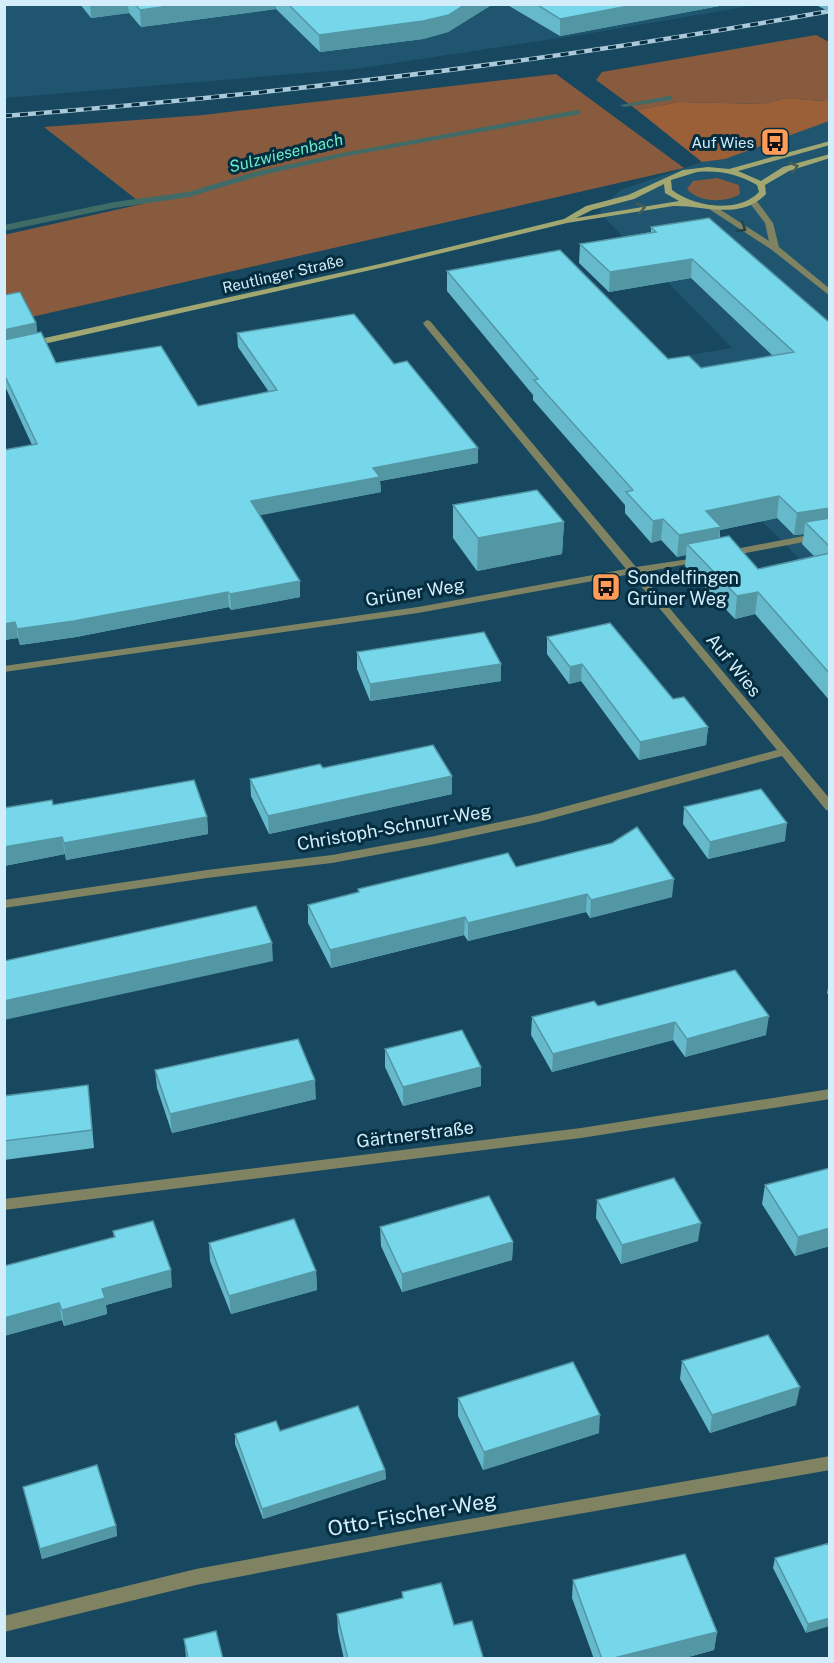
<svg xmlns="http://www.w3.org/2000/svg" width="834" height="1663" font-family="'Public Sans',sans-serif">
	<rect width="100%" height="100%" fill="#17485f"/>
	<!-- built -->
	<path fill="#20556f" d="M5 5H756L586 34 355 69 5 98Z
		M829 119V592L785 544 605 369 732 348 599 212 620 190 702 162 725 159Z"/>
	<!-- green -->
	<path fill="#895b3e" d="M816 35 829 42V99L823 101 786 98 764 104 679 102 637 110 596 80 602 72Z
		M556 74 684 168 5 323 4 235 142 204 44 127 203 115Z
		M717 178 739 185 740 194C726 203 699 203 687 189L693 181Z"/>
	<!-- forest -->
	<path fill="#9c6039" d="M786 98 822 101 829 99V121L725 159 702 162 637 110 679 102 764 104Z"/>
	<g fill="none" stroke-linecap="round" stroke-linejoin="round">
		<!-- stream -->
		<path fill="#406b66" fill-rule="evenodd" d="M669 96H672V100L624 107 620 105Z
			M577 110H580V114L342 157 263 175 189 197 114 208 4 231V225L114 202 188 192 258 171 342 153Z"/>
		<!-- minor -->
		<path fill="#808362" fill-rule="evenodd" d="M750 200H756L773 223 779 247 830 289V296L772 250 706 207 713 205 769 241 765 223 749 202Z
			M427 320 430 321 636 567 703 557V561L640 573 830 799V811L826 810 782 756 538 822 435 844 332 863 207 878 4 908V900L207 870 332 855 435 836 537 814 777 750 631 574 418 613 4 672V666L418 607 626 569 424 325 423 323Z
			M830 531V537L725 557 720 554 725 551Z
			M830 1089V1099L581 1138 4 1210V1199L581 1128Z
			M830 1456V1470L424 1541 196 1585 4 1632V1616L196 1569 424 1527Z"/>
		<!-- secondary -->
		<path fill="#a2a772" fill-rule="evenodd" d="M830 141V145L738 171 761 181 783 167 830 154V158L789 171 765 185 766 194C740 221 704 205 673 206L567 223 384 267 4 353V347L384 263 564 219 586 206 628 195 683 170 708 167 729 169ZM697 172C719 170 738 174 757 185L759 192C738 214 695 207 672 190L671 180ZM664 184 665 193 679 201 576 218 592 210 634 199Z"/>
		<!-- rail casing -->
		<g stroke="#abc9d8" stroke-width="4.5">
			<path id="rail" d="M4 116C281 94 556 61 830 11"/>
		</g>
		<!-- rail -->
		<use href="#rail" stroke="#042d3f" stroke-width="3" stroke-dasharray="8" stroke-linecap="butt"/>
	</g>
	<!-- wall -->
	<path fill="#65b9ca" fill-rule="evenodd" d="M80 4H493L448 32 423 39 320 52 276 9 141 27 129 13 91 18Z
		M506 4H730L560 36Z
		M814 4H830V12Z
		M651 227 830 323V701L755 614 735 619 685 566 686 555 677 557 661 540 651 543 625 513V505L533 400V395L447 291V271L668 359 701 368 773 356 691 278 609 292 579 263 580 244 651 232ZM777 518 794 535 804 534 802 544 814 556 758 569 720 538V530Z
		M4 295 36 323 37 333 56 363 198 406 269 392 238 347 237 333 394 364 478 463 380 481 381 492 259 515 300 581V597L231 610 229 607 76 637 20 645 18 638 4 640V450L32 445 4 384Z
		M453 505 564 522 562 554 477 571 453 538Z
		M547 637 673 699 708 727 706 745 639 760 581 681 569 684 547 654Z
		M357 652 501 664V681L370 701 357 669Z
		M323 768 452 794 269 834 251 796 250 779Z
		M53 805 207 817 208 834 66 860 65 854 4 866V808Z
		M684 807 785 841 708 859 683 824Z
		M516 867 672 897 590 918 586 912 468 941 464 935 331 968 308 923V905L358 893V889Z
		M830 980V996L827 993Z
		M598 1006 766 1035 685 1057 673 1040 552 1072 531 1035 532 1017Z
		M385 1049 481 1086 403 1106 385 1067Z
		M155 1070 316 1099 172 1133 157 1088Z
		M4 1096 90 1104 94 1148 4 1160Z
		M830 1168V1246L795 1256 762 1204 765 1185Z
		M597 1200 698 1241 621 1264 596 1218Z
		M380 1227 513 1242 512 1260 402 1292 381 1246Z
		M113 1231 172 1287 106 1305 107 1314 64 1326 62 1320 4 1336 114 1237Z
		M209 1243 316 1271 317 1290 231 1314 210 1261Z
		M682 1361 796 1405 710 1433 680 1379Z
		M458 1398 599 1433 483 1470 458 1416Z
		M280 1431 385 1470 386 1479 263 1519 235 1444V1434Z
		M23 1487 116 1526 117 1536 42 1559Z
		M830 1543 806 1633 773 1568 775 1558Z
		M573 1580 717 1632 714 1650 681 1659H594L572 1598Z
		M402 1592 454 1625 483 1657V1659H344L338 1632 337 1614 402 1598Z
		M184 1639 223 1659 186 1657Z"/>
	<!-- shaded-wall -->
	<path fill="#5396a4" d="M90 4H128L129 13 91 18Z
		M183 4H276V9L141 27 140 10Z
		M466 4H493L448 32 423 39 320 52 319 35Z
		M639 4H730L560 36V19Z
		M692 259 691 278 609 292 610 272Z
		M36 323 38 337 4 345V330Z
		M478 448V463L380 481 381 492 252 517 251 501 373 468Z
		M779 496 777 518 720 530 718 549 687 544 686 555 677 557 679 535 706 511Z
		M830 508V530L805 522 804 534 794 535 797 513Z
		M663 519 661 540 651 543 653 521Z
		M564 522 562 554 477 571 478 538Z
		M300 581V597L231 610 230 594Z
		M228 592 229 607 76 637 20 645 17 629Z
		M758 592 755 614 735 619 737 596Z
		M15 622 18 638 4 640V624Z
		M501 664V681L370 701V684Z
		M582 664 581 681 569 684 570 667Z
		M708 727 706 745 639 760 640 742Z
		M452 776V794L269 834 268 816Z
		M207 817 208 834 66 860 64 843Z
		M787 823 785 841 708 859 710 842Z
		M62 837 65 854 4 866V847Z
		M674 879 672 897 590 918 591 900Z
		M587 894 586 912 468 941V923Z
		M465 917 464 935 331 968 330 950Z
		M272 943 273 961 4 1020V1001Z
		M769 1016 766 1035 685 1057 687 1039Z
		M675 1022 673 1040 552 1072 553 1054Z
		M481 1067V1086L403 1106V1087Z
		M315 1080 316 1099 172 1133 170 1114Z
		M701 1223 698 1241 621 1264 622 1245Z
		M830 1228V1246L795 1256 798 1237Z
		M513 1242 512 1260 402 1292V1274Z
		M171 1270 172 1287 106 1305 107 1314 64 1326 62 1310 102 1289Z
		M316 1271 317 1290 231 1314 229 1296Z
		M59 1303 62 1320 4 1336V1318Z
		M800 1387 796 1405 710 1433 712 1415Z
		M600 1415 599 1433 483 1470 484 1452Z
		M385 1470 386 1479 263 1519 262 1509Z
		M116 1526 117 1536 42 1559 40 1549Z
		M830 1618V1626L806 1633 808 1624Z
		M717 1632 714 1650 681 1659H610Z"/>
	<!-- building -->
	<path fill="#76d7eb" stroke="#5396a4" stroke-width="1.5" d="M135 4H183L140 10Z
		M288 4H466L449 15 423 21 319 35Z
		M536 4H639L560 19Z
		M709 218 830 323V508L797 513 779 496 706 511 721 527 679 535 663 519 653 521 626 492 633 490 534 380 538 379 447 271 560 250 668 359 689 356 701 368 794 352 692 259 610 272 580 244 656 232 651 227Z
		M20 292 36 323 4 330V295Z
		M354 314 394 364 407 361 478 448 373 468 380 477 251 501 300 581 230 594 228 592 74 621 17 629 15 622 4 624V450L37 444 4 374V340L41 332 56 363 161 346 198 406 277 390 237 333Z
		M537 490 564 522 478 538 453 505Z
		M830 518V547L805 522Z
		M729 536 758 569 830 553V674L758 592 737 596 687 544Z
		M610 623 673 699 684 697 708 727 640 742 582 664 570 667 547 637Z
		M484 632 501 664 370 684 357 652Z
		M433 745 452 776 268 816 250 779 320 764 323 768Z
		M194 780 207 817 64 843 62 837 4 847V808L52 800 53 805Z
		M761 789 787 823 710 842 684 807Z
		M637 827 674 879 591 900 587 894 468 923 465 917 330 950 308 905 359 892 358 889 508 853 516 867 612 843Z
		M256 906 272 943 4 1001V961Z
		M735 970 769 1016 687 1039 675 1022 553 1054 532 1017 594 1001 598 1006Z
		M462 1030 481 1067 403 1087 385 1049Z
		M298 1039 315 1080 170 1114 155 1070Z
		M88 1085 92 1130 4 1141V1096Z
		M830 1168V1228L798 1237 765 1185Z
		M674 1178 701 1223 622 1245 597 1200Z
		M489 1196 513 1242 402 1274 380 1227Z
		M294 1219 316 1271 229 1296 209 1243Z
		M153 1221 171 1270 102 1289 105 1298 62 1310 59 1303 4 1318V1266L115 1237 113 1231Z
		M768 1335 800 1387 712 1415 682 1361Z
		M573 1362 600 1415 484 1452 458 1398Z
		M358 1406 385 1470 262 1509 235 1434 276 1421 280 1431Z
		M97 1465 116 1526 40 1549 23 1487Z
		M830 1543V1618L808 1624 775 1558Z
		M685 1554 717 1632 610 1659H602L573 1580Z
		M441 1583 454 1625 472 1621 483 1657 477 1659H348L337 1614 403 1598 402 1592Z
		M216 1631 223 1659H181L188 1657 184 1639Z"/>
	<!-- one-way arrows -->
	<defs><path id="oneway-chevron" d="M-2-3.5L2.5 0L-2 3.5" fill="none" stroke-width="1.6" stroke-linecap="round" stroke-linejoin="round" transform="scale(1.5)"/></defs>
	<g stroke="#435e53">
		<use href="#oneway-chevron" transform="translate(794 167) rotate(-18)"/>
		<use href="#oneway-chevron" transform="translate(641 208) rotate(-13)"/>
	</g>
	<use stroke="#234248" href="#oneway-chevron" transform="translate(742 228) rotate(32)"/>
	<!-- icons -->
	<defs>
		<g id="bus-square" transform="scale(1.5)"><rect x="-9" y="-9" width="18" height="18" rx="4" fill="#fe9b59" stroke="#042d3f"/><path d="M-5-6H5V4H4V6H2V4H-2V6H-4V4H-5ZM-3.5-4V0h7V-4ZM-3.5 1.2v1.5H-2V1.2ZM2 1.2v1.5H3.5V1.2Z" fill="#111"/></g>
	</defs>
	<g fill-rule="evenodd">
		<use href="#bus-square" x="775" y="142"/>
		<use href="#bus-square" x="606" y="587"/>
	</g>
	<g text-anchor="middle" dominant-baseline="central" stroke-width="6" stroke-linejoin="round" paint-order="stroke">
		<!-- far-poi labels -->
		<g font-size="15" fill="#d4edfa" stroke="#042d3f" text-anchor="end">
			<text x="754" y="142">Auf Wies</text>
		</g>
		<!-- far-street labels -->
		<g font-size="15" fill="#d4edfa" stroke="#042d3f">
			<text transform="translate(283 274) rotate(-13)">Reutlinger Straße</text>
		</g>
		<!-- far-water labels -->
		<g font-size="16" font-style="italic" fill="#6cecc9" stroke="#042d3f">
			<text transform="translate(286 153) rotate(-14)">Sulzwiesenbach</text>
		</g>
		<!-- poi labels -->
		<g font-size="18" fill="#d4edfa" stroke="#042d3f" text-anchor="start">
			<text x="627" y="577">Sondelfingen<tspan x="627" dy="21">Grüner Weg</tspan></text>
		</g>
		<!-- street labels -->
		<g font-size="18" fill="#d4edfa" stroke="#042d3f">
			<text transform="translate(415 592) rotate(-9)">Grüner Weg</text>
			<text transform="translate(734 665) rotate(51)">Auf Wies</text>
			<text transform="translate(394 827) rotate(-10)">Christoph-Schnurr-Weg</text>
			<text transform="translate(415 1134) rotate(-7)">Gärtnerstraße</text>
		</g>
		<!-- near-street labels -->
		<g font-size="21" fill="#d4edfa" stroke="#042d3f">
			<text transform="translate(412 1514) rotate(-10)">Otto-Fischer-Weg</text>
		</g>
	</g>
	<!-- border -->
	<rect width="834" height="1663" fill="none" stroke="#d4edfa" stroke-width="12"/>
</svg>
